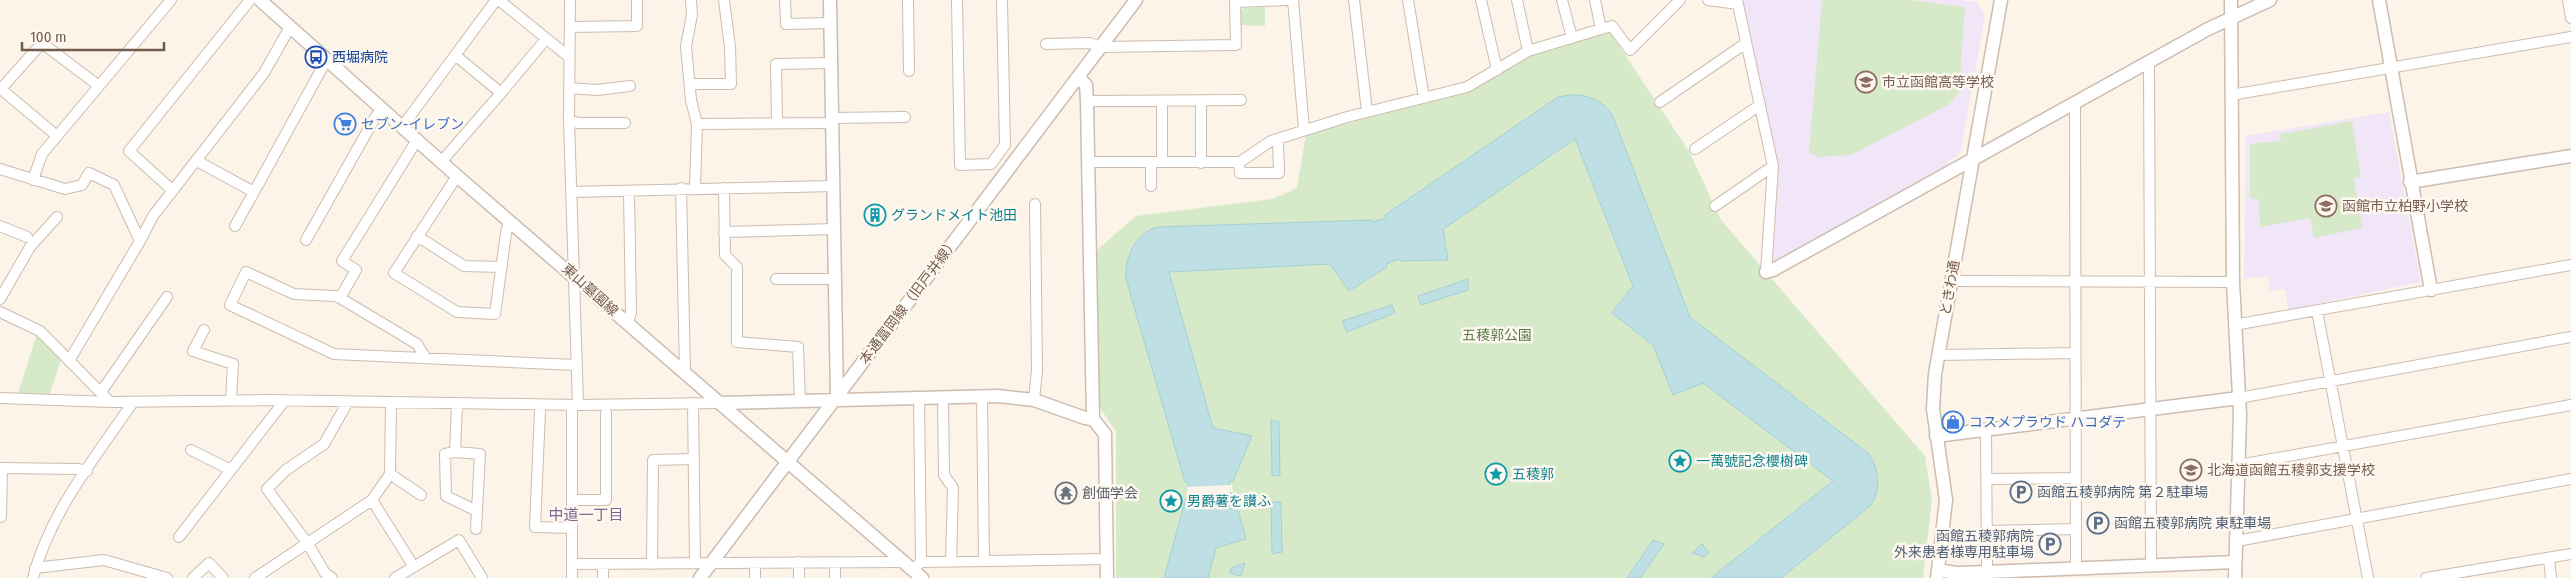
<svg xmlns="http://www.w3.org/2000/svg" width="2571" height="578" font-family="'Fira Sans Condensed','Noto Sans JP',sans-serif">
	<rect width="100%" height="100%" fill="#fcf4e9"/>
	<!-- education -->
	<path fill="#f1e6f8" d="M1742 0H1961L1977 2 1985 15 1961 150 1957 156 1948 161 1950 165 1771 264 1779 170Z
		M2389 112 2421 282 2288 310 2285 289 2270 291 2268 276 2244 279 2246 136Z"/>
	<!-- green -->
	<path fill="#d6e9c8" d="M1822 0H1910L1965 7 1959 93 1948 105 1851 155 1817 157 1809 152Z
		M1265 7V26L1240 25V11L1244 8Z
		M1610 32 1690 153 1721 220 1925 456 1932 500 1923 578H1116V432L1099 406 1097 250 1136 216 1273 199 1297 188 1306 134 1470 91 1533 53Z
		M2352 121 2361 177 2354 179 2362 228 2314 238 2310 218 2260 227 2259 199 2250 198V144L2281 141 2280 134Z
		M37 334 61 360 49 395 18 393Z"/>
	<!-- water -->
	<path fill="#bee0e5" stroke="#a5cfd6" d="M1569 95C1587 94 1601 100 1612 114L1690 317 1869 454C1879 470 1882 490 1870 506L1781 578H1711L1833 481 1703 383 1673 395 1653 345 1612 313 1633 286 1575 139 1443 229 1448 260 1401 261 1399 259 1386 264 1387 267 1349 291 1330 264 1169 272 1213 428 1252 436 1233 481 1229 482 1231 496H1234L1246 539 1216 548 1208 578H1164L1186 498 1188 497V483L1185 482 1126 279C1124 258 1136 233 1157 227L1372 220V222L1386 218 1385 215 1558 97Z
		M1468 279V290L1421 305 1418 296Z
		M1392 305 1395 313 1347 332 1342 321Z
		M1271 420 1279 422 1280 476 1272 475Z
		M1271 502H1281L1282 552 1272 554Z
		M1653 540 1664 544 1640 578H1627Z
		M1702 544 1709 553 1704 557 1692 553Z
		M1245 563 1241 576 1230 573 1231 568Z"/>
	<!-- pier -->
	<path fill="#fcf4e9" d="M1232 485 1233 492 1187 494V487Z"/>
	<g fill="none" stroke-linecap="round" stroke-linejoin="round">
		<!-- minor casing -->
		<g stroke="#cdbcaf" stroke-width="12">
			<path id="minor" d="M499 0 569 57
				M570 0 569 121 578 405
				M691 0 692 15 686 46 691 100 697 124 695 189
				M785 0 786 24 831 23
				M908 0 909 71
				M957 0 960 165 991 164 1005 145 1002 0
				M1293 0 1304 129
				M1354 0 1367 111
				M1408 0 1424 98
				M1481 0 1497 70
				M1517 0 1528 51
				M1562 0 1572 38
				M1595 0 1601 29
				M1708 0 1738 4
				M1737 0 1773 166 1766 272
				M2568 0 2571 18
				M1235 2 1288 0
				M570 27 637 26V0
				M1046 44 1090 43 1100 47 1236 45 1235 0
				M2149 62 2151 564
				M690 84H731L730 47 724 0
				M569 88 597 90 630 86
				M1 89 57 136
				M0 90 42 43 99 86
				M501 93 546 39
				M2231 95 2571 37
				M1087 101 1241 100
				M1162 101V162
				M1660 102 1746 43
				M2075 102 2076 567
				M833 118 905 117
				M569 121 579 123H625
				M777 123 776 64 831 63
				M697 124 833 123
				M402 127 496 0
				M1695 149 1760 105
				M197 161 254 192 327 59
				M441 162 501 93 455 55
				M1088 162H1240L1271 141 1347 117 1467 87 1528 51 1601 29 1612 26 1630 50 1680 0
				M1151 162V186
				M1201 163V101
				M1239 163 1240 173H1279L1278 139
				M0 169 65 189 82 185 89 173 114 185 140 241
				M457 176 394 273 457 312 495 314 506 233 509 221
				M33 180 42 154 171 0
				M681 188 685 372
				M724 188 725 255 737 267V342L798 347 800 400
				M172 190 129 151 250 0
				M571 192 833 186
				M1715 206 1773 166
				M0 226 27 237
				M235 226 254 192
				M724 232 834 229
				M417 236 464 266 502 267
				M306 240 376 116 382 109
				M776 279H835
				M1951 281 2233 282
				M340 298 356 270 342 261 417 140
				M0 299 30 247 57 217
				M2317 311 2368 578
				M0 312 40 331 110 402 270 400 578 405 720 403
				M628 324 631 312 629 192
				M2234 325 2571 265
				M204 330 193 351 233 364 231 400
				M1938 355 2075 353
				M425 357 417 344 340 298 335 296 294 294 246 272 230 305 334 354 576 365
				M69 361 140 241 153 216 264 73 290 27
				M101 392 167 297
				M982 396 984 561
				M919 397 921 562
				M943 397 944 475 953 488 951 562
				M0 398 110 402
				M2239 398 2571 337
				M1034 400 1037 370 1035 204
				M693 403 695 563
				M540 411 535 527 572 528
				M1986 429 1987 572
				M191 450 231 470
				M455 452 457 405
				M2239 465 2571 405
				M0 468 78 469 87 471
				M390 474 421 495
				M1988 479 2076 478
				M372 500 414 567
				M572 500H606V413
				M1 517 2 468
				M476 529 477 511 446 496 445 454 455 452 480 454 477 511
				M1987 531 2076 529
				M179 537 285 400
				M2237 541 2571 479
				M2549 558 2551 578
				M799 562V578
				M755 563V578
				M835 563V578
				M572 564 905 562
				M603 564V578
				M652 564 653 460 694 459
				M35 568 104 560 167 578
				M913 569 921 562 1107 559
				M33 578C50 512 95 458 133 402
				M193 578 209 563 223 578
				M255 578 372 500 390 474 391 402
				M332 578 325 573 308 544 267 489 286 470 324 444 345 407
				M395 578 459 540 482 578
				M572 578V405
				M2426 578 2571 554"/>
		</g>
		<!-- tertiary casing -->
		<g stroke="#cdbcaf" stroke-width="15">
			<path id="tertiary" d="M260 0 457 176 922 578
				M830 0 837 399
				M2231 0 2233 282 2240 415 2235 578
				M2379 0 2431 290
				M1078 77 1086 85 1087 101 1093 419
				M2410 182 2571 156
				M1766 272 1773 270 2208 29 2270 0
				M720 403 998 396 1034 400 1085 418 1093 419 1105 434 1107 578
				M1936 436 2239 398
				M1938 570 1956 573 1987 572 2235 562
				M700 578 1136 0
				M1937 578 1946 500 1933 409 1935 374 2001 0"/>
		</g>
		<!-- minor -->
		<use href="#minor" stroke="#fff" stroke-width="10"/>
		<!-- tertiary -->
		<use href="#tertiary" stroke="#fff" stroke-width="12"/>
	</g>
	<!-- icons -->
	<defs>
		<g id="bus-ring" transform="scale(1.125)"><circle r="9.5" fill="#fef8f0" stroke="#1a4fb4" stroke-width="1.5"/><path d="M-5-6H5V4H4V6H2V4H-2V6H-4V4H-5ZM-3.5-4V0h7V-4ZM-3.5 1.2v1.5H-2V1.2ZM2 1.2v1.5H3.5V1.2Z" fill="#1a4fb4"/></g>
		<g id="school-ring" transform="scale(1.125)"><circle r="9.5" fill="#fef8f0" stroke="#8d6e63" stroke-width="1.5"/><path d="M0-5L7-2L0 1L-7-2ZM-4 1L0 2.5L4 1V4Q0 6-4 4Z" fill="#8d6e63"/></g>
		<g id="supermarket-ring" transform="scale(1.125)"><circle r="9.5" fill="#fef8f0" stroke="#3f7fe0" stroke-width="1.5"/><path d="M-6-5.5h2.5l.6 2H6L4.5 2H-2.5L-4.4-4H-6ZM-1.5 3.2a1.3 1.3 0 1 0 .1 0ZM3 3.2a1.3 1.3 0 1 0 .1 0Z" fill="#3f7fe0"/></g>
		<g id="building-ring" transform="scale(1.125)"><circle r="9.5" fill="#fef8f0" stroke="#0f9aa8" stroke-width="1.5"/><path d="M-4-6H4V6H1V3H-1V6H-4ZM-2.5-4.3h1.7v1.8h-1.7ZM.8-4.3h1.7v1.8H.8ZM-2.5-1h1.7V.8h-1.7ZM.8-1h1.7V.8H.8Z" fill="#0f9aa8"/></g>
		<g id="shop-ring" transform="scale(1.125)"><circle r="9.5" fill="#fef8f0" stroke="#3f7fe0" stroke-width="1.5"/><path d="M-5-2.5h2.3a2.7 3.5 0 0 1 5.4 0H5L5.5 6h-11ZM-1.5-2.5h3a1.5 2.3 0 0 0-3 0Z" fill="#3f7fe0"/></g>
		<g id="sight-ring" transform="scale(1.125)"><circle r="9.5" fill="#fef8f0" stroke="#0f9aa8" stroke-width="1.5"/><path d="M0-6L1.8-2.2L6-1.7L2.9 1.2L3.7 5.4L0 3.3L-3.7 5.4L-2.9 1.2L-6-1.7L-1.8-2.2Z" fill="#0f9aa8"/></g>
		<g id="parking-ring" transform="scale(1.125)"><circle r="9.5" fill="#fef8f0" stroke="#5c6f8a" stroke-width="1.5"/><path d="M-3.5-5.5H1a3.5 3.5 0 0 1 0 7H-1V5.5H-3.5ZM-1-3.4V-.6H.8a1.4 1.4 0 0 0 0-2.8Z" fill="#5c6f8a"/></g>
		<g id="temple-ring" transform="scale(1.125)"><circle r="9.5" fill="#fef8f0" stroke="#6b7280" stroke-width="1.5"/><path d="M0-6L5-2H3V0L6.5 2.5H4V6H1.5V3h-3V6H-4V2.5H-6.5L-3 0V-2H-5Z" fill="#6b7280"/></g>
	</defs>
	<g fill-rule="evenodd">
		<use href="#bus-ring" x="316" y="57"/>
		<use href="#school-ring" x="1866" y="82"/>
		<use href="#supermarket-ring" x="345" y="124"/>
		<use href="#school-ring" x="2326" y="206"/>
		<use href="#building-ring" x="875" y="215"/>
		<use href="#shop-ring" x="1953" y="422"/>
		<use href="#sight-ring" x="1680" y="461"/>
		<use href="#school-ring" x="2191" y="470"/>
		<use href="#sight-ring" x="1496" y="474"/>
		<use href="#parking-ring" x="2021" y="492"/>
		<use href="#temple-ring" x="1066" y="493"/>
		<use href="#sight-ring" x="1171" y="501"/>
		<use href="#parking-ring" x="2098" y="523"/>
		<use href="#parking-ring" x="2050" y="544"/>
	</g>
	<g text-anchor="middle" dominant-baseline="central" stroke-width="5" stroke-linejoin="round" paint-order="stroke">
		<!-- transit labels -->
		<g font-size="14" fill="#164399" stroke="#fef8f0" text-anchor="start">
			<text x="332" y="57">西堀病院</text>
		</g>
		<!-- education labels -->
		<g font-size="14" fill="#785e54" stroke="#fef8f0" text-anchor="start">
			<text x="1882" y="82">市立函館高等学校</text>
			<text x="2342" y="206">函館市立柏野小学校</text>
			<text x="2207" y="470">北海道函館五稜郭支援学校</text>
		</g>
		<!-- shop labels -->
		<g font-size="14" fill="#366cbe" stroke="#fef8f0" text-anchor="start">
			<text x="361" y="124">セブン-イレブン</text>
			<text x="1969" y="422">コスメプラウド ハコダテ</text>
		</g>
		<!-- culture labels -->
		<g font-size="14" fill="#0d838f" stroke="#fef8f0" text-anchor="start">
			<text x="891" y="215">グランドメイト池田</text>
			<text x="1696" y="461">一萬號記念櫻樹碑</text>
			<text x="1512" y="474">五稜郭</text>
			<text x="1187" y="501">男爵薯を讃ふ</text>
		</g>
		<!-- street labels -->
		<g font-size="14" fill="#755b4e" stroke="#fef8f0">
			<text transform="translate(1950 288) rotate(-80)">ときわ通</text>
			<text transform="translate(590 290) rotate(42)">東山墓園線</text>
			<text transform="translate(909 301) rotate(-53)">本通富岡線（旧戸井線）</text>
		</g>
		<!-- park labels -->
		<g font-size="14" fill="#567a46" stroke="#fef8f0">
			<text x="1497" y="335">五稜郭公園</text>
		</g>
		<!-- service labels -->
		<g font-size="14" fill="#4e5e75" stroke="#fef8f0" text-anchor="start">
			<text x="2037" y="492">函館五稜郭病院 第２駐車場</text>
			<text x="2114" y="523">函館五稜郭病院 東駐車場</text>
			<text x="2034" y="536" text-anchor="end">函館五稜郭病院<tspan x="2034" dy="16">外来患者様専用駐車場</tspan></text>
		</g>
		<!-- worship labels -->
		<g font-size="14" fill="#5b616d" stroke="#fef8f0" text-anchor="start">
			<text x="1082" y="493">創価学会</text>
		</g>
		<!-- neighbourhood labels -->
		<g font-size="15" fill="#826691" stroke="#fef8f0">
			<text x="586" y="515">中道一丁目</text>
		</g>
	</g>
	<!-- scale -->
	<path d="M22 42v8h142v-8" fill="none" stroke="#755b4e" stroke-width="2.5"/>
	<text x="30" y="42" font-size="15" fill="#755b4e" stroke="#fef8f0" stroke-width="4" paint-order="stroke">100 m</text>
</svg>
